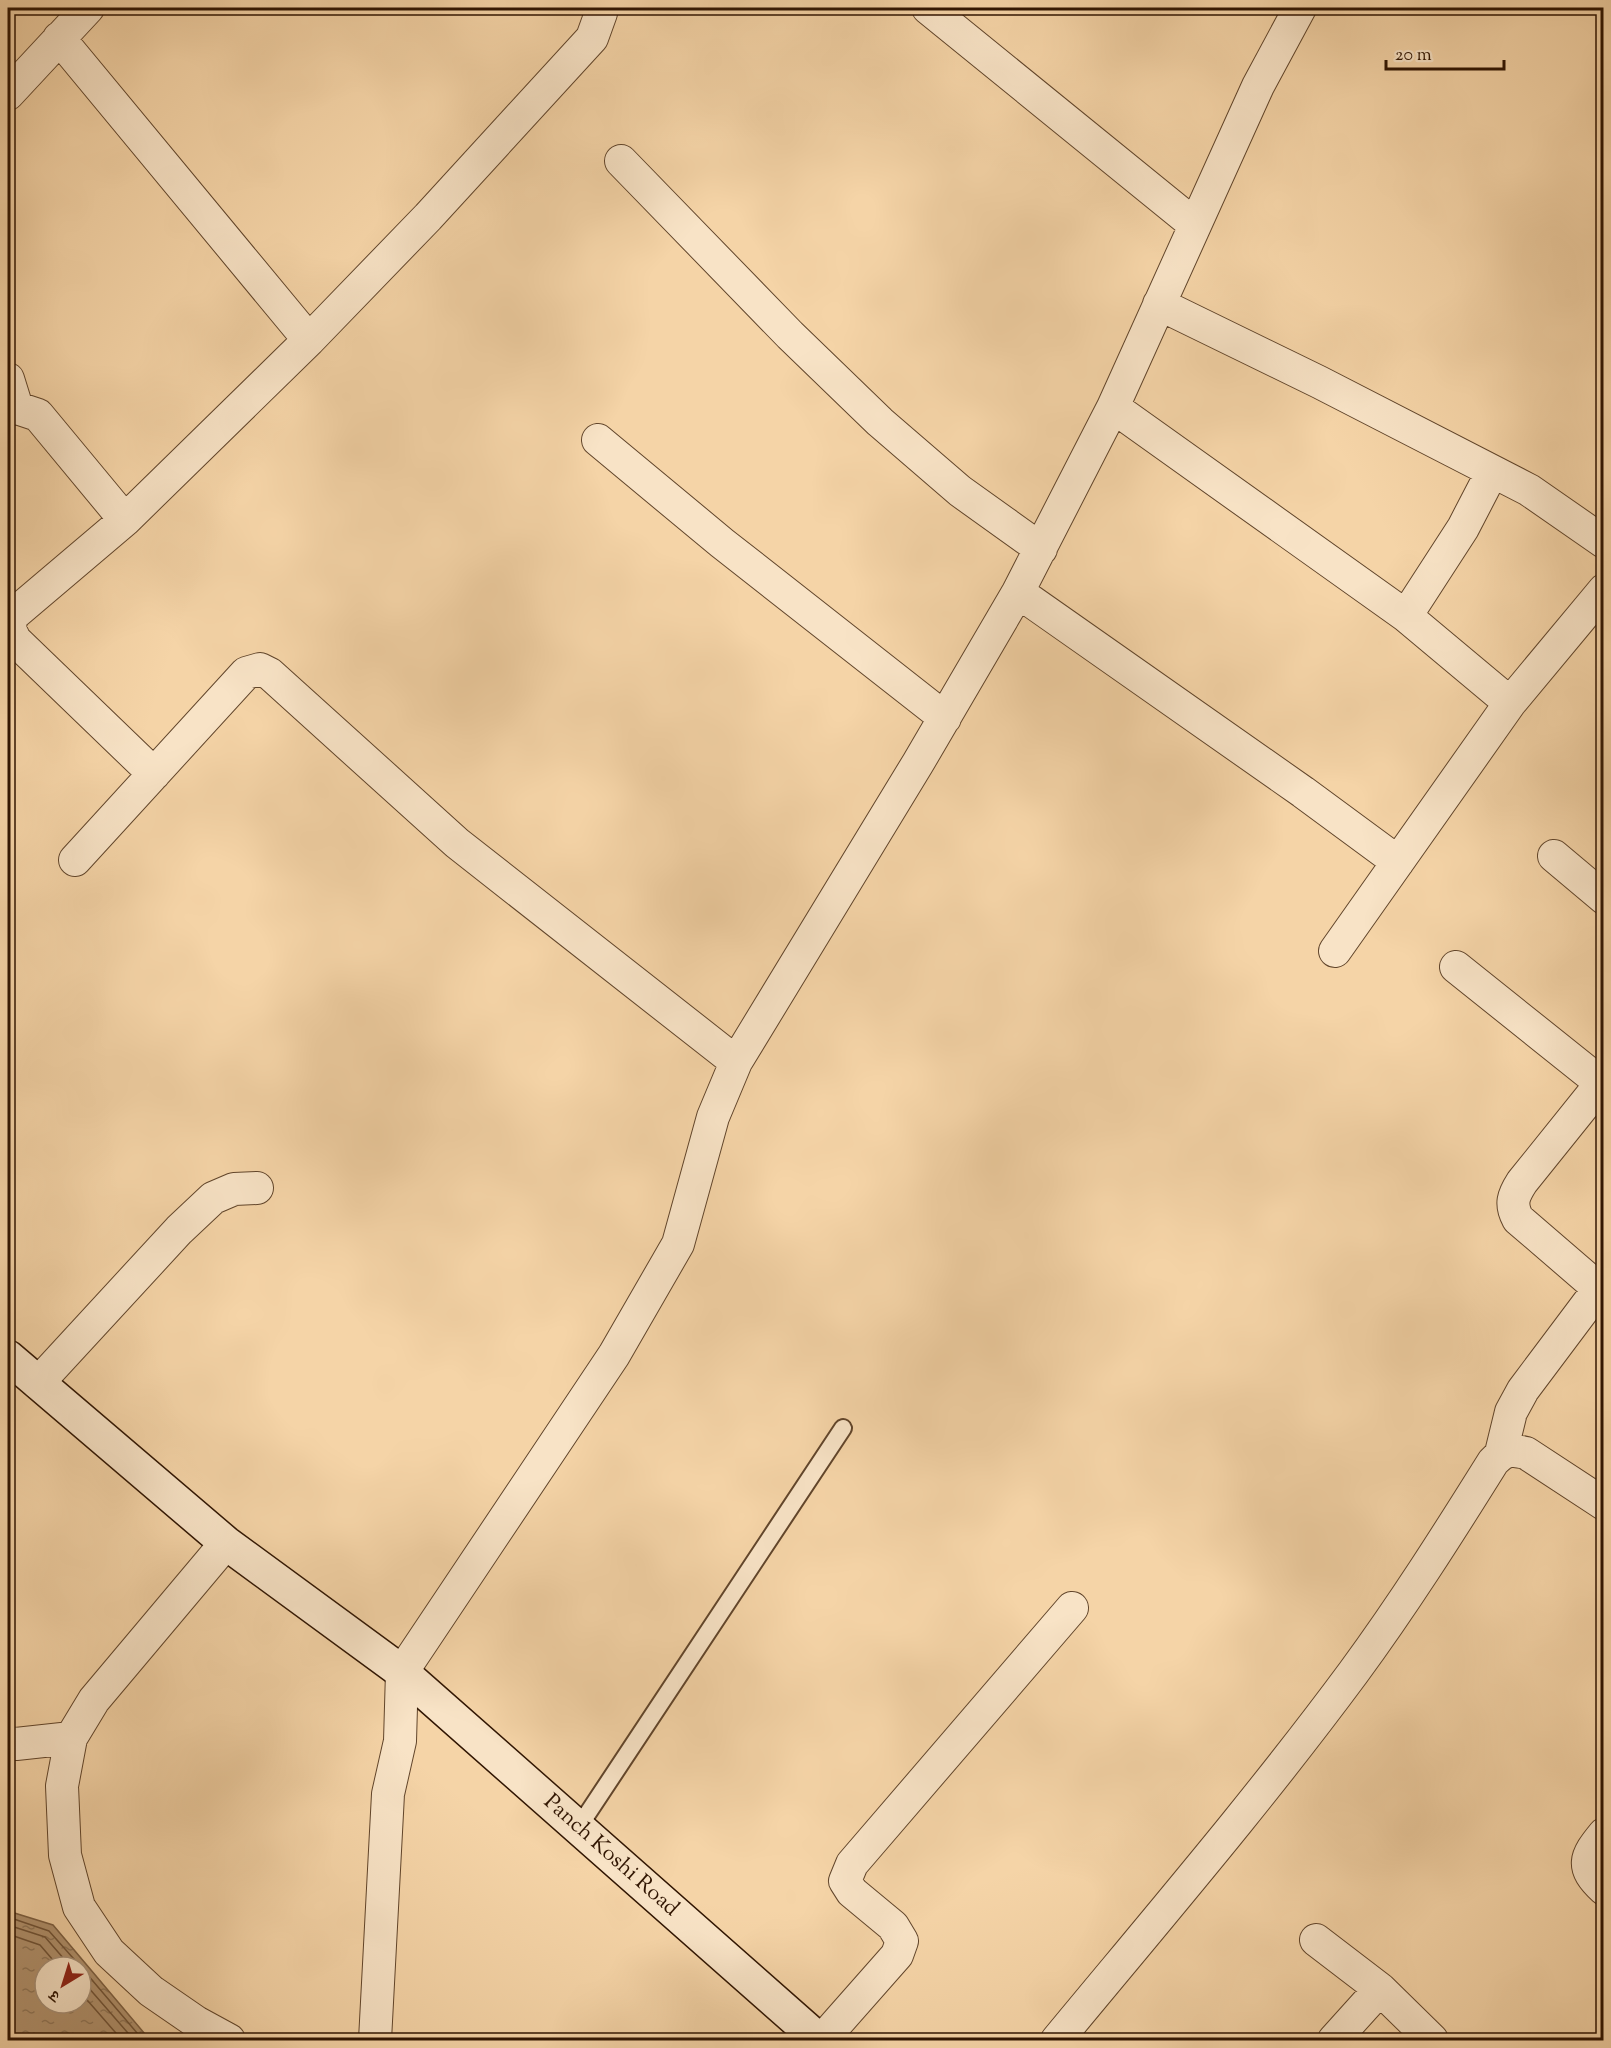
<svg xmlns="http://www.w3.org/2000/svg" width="1611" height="2048" font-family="'Sorts Mill Goudy','Noto Serif Devanagari',serif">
	<defs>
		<pattern id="water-ripples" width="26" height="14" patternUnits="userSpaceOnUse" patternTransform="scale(1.5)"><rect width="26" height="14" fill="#b2936f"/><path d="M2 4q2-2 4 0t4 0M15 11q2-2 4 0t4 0" fill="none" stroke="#917759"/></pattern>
	</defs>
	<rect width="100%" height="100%" fill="#f5d4a7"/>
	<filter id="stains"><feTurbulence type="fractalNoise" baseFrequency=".00333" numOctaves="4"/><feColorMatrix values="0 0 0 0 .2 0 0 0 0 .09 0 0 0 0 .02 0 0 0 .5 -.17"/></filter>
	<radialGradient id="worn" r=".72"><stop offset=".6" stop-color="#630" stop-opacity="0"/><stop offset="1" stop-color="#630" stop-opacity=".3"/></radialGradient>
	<!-- water -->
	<path fill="url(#water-ripples)" stroke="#7e6143" stroke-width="1.5" fill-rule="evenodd" d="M8 1911 53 1925 150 2040H8ZM45 1967H81V2003H45Z"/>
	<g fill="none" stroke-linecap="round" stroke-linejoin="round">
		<!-- shore -->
		<path stroke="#715438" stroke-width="1.5" d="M8 1917 49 1931 81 1967
			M8 1925 45 1937 71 1967
			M8 1934 40 1945 59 1967
			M81 1967 143 2040
			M81 1979 134 2040
			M81 1993 122 2040"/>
		<!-- lane casing -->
		<g stroke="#61452b" stroke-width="20">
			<path id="lane" d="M578 1828 843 1428"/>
		</g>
		<!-- street casing -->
		<g stroke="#61452b" stroke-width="34">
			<path id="street" d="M928 8 1195 225
				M59 38 309 340
				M8 94 88 8
				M621 161 790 335 880 422 960 491 1041 549
				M1159 304 1319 382 1529 490 1604 542
				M8 379 17 408
				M1113 407 1406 616 1510 703
				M8 409 17 408 38 415 125 520 309 340 428 217 592 38 601 13 600 8
				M598 440 722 543 945 718
				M125 520 13 615 9 627 15 640 154 774
				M1018 592 1303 792 1398 862
				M1406 616 1463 528 1492 472
				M1554 856 1604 898
				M75 860 246 673 260 669 270 674 457 843 736 1062
				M1335 951 1510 703 1604 590
				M1456 967 1601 1083
				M1604 1080 1522 1182C1513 1196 1510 1204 1518 1219L1604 1293
				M38 1383 179 1230 213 1198 234 1189 257 1188
				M1501 1453 1511 1412 1523 1390 1598 1290
				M226 1543 94 1700 71 1738 62 1786 65 1855 79 1907 109 1952 151 1991 196 2022 229 2040
				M8 1743 16 1744 71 1738
				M1604 1834C1585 1857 1580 1867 1604 1889
				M1316 1940 1380 1989 1432 2040
				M375 2040 388 1794 400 1741 402 1672 614 1355 678 1244 713 1117 736 1062 918 763 1018 592 1113 407 1258 86 1300 8
				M822 2040 897 1955 902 1941 893 1926 852 1892 845 1881 852 1864 1072 1608
				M1057 2040C1157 1919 1259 1800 1353 1673 1403 1605 1448 1534 1493 1462 1504 1450 1511 1449 1526 1453L1604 1504
				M1334 2040 1380 1989"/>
		</g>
		<!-- secondary casing -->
		<g stroke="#301502" stroke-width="36">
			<g id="secondary">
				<path id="s1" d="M8 1357 226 1543 402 1672 819 2040"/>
			</g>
		</g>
		<!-- lane -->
		<use href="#lane" stroke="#f8e3c6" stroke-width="16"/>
		<!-- street -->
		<use href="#street" stroke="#f8e3c6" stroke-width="32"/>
		<!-- secondary -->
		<use href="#secondary" stroke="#f8e3c6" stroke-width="33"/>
	</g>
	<g text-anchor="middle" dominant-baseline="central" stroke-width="6" stroke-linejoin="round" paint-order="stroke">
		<!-- street labels -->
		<g font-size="22" fill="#301502" stroke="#f8e3c6">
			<text stroke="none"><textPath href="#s1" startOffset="783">Panch Koshi Road</textPath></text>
		</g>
	</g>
	<!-- margin -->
	<rect width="1611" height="2048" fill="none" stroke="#f5d4a7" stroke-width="30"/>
	<rect x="9" y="9" width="1593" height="2030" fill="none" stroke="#301502" stroke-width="3"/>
	<rect x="15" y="15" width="1581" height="2018" fill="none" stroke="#301502" stroke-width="1.5"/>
	<!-- north arrow -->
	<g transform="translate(63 1985) rotate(218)"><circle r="28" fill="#f8e3c6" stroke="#a89178" stroke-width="1.5"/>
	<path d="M0-4.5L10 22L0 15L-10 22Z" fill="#8f2418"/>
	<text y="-9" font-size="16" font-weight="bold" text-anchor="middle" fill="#301502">उ</text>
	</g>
	<!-- scale -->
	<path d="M1386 60v9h118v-9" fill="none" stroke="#301502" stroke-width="3"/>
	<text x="1395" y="60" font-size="18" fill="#301502" stroke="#f8e3c6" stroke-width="4.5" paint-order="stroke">20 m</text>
	<rect width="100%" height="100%" filter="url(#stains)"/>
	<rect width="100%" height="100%" fill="url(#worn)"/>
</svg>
